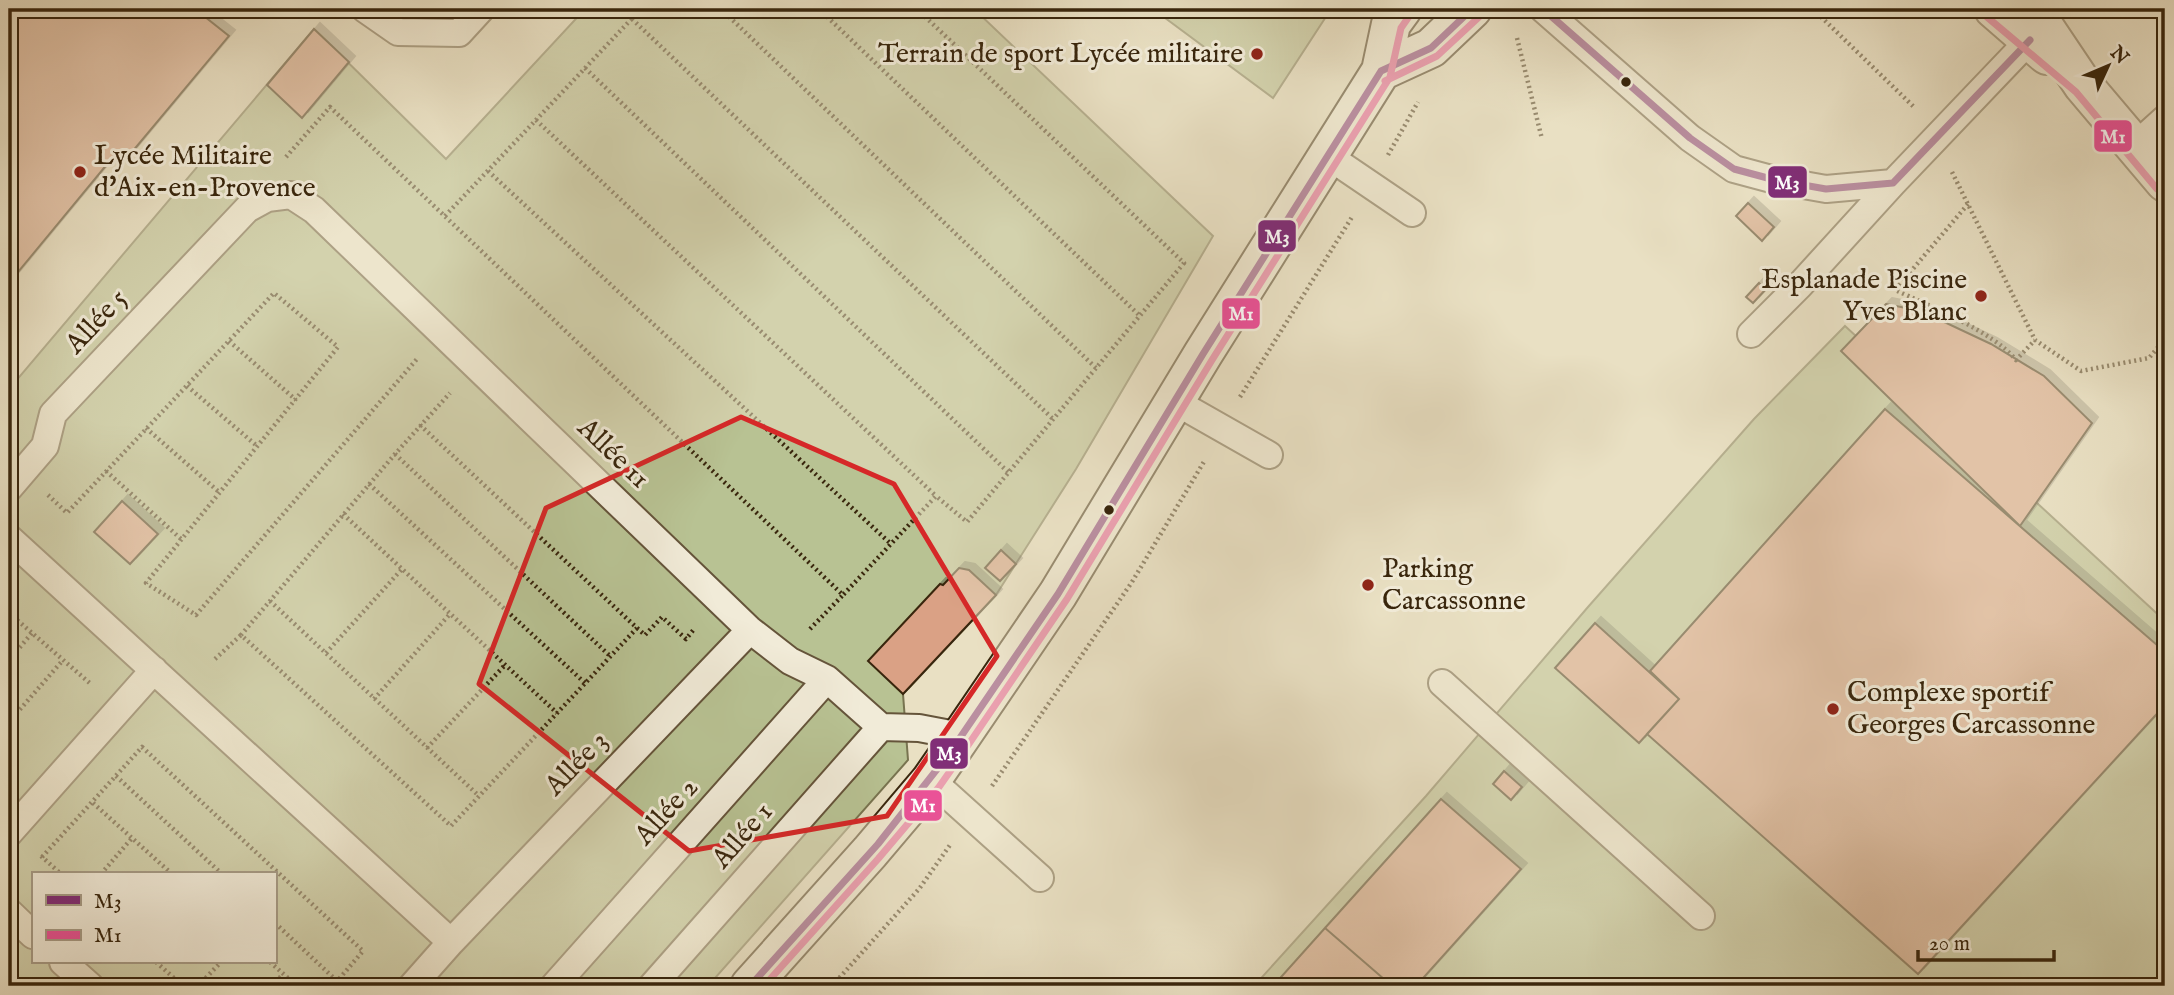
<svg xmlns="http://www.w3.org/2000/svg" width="2174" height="995" font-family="'IM FELL English',serif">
	<defs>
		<filter id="shadow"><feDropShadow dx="6" dy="-6" stdDeviation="0" flood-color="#0004"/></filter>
	</defs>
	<rect width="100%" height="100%" fill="#e9e0c3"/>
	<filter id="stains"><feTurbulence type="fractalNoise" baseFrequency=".00286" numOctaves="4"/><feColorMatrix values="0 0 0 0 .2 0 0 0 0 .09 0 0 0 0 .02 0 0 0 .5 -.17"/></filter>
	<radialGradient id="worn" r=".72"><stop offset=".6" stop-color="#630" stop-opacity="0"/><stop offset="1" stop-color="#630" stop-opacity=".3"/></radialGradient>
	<!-- green -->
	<path fill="#b8c293" stroke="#787450" stroke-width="2" fill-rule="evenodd" d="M585 9H974L1213 236 1076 469 996 595 903 694 908 760 708 986H9V389L314 29 446 159ZM33 874H275V962H33Z
		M1153 9H1331L1273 98Z
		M1845 326 2165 621V986H1254L1426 796 1588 607 1754 419Z"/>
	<!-- building -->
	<path fill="#daa185" stroke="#39260d" stroke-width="2" filter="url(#shadow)" d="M9 9H195L229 36 127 158 118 151 9 283Z
		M314 29 349 62 302 118 267 85Z
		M1748 203 1774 227 1762 241 1736 216Z
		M1759 283 1766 289 1753 303 1746 297Z
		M1886 304 1921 311 1991 344 2044 376 2092 423 2020 526 1841 351Z
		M1885 409 2165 652V705L1918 974 1647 734 1679 699 1650 671Z
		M122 501 158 534 130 564 94 532Z
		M1001 550 1016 564 1000 581 985 568Z
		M959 568 969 570 996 595 903 694 868 661 940 584 943 585Z
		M1595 623 1679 699 1639 743 1555 668Z
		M1504 771 1522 787 1511 800 1493 784Z
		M1441 799 1521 869 1416 986H1392L1325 928Z
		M1325 928 1392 986H1273Z"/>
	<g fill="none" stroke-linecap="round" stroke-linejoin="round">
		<!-- service casing -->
		<g stroke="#65543a" stroke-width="30">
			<path id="service" d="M365 9 398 32 459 33 481 9
				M1543 9 1690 138 1734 169 1775 180 1826 189 1893 183
				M2134 147 2165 119
				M1328 156 1412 213
				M1751 334 1800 285 1893 183 2040 29
				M1174 401 1269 455
				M9 488 45 446 53 414 247 209 267 198 291 195 314 210 750 630 790 661 827 679 881 727
				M9 538 451 942
				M1442 683 1701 916
				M881 727 919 728 961 736
				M931 780 1040 878
				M9 833 154 670
				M9 912 33 935
				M63 962 90 986
				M412 986 451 942 750 630
				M554 986 827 679
				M652 986 881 727"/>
		</g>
		<!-- tertiary casing -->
		<g stroke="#65543a" stroke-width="42">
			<path id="tertiary" d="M1994 9 2047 55
				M2032 9 2083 85 2165 182"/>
		</g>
		<!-- secondary casing -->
		<g stroke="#39260d" stroke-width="42">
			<path id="secondary" d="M1381 71 1431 48 1472 9
				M750 986 870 852 931 780 949 754 1058 594 1203 354 1381 71 1391 24 1402 9"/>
		</g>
		<!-- path -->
		<path stroke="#39260d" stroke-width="4.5" stroke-dasharray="2 3.5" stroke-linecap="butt" d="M721 9 1096 368
			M819 9 1140 316
			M1813 9 1915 108
			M632 19 1053 419
			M1517 38 1542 139
			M585 68 1008 472
			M536 120 936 496
			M1388 155 1418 102
			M286 157 330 107 843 595 936 496 967 522 1184 263 917 9
			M488 171 891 544
			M1952 172 2035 340 2081 371 2149 358 2165 339
			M1968 204 1895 290C1928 305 1994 332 2016 360L2035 340
			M445 216 641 9
			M229 341 296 400
			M187 386 257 446
			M1240 397 1352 217
			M420 425 637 628 451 826 241 635 395 454 450 393
			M146 428 219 492
			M395 454 610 656
			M106 471 181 539
			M369 484 585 683
			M48 495 67 513 274 293 338 347 146 583 196 615 417 359
			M343 514 557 713
			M270 601 479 796
			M9 613 92 685
			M637 628 645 635 662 617 686 639 695 628
			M810 629 843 595
			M326 653 402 569
			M215 659 241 635
			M9 660 32 633
			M374 699 450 614
			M9 722 63 660
			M427 748 505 665
			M116 776 222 874
			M992 786 1132 582 1205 460
			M93 803 172 874
			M41 856 61 874
			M42 857 142 747 363 951 333 986
			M101 874 132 838
			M275 923 337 981
			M156 962 183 986
			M270 962 297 986
			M9 982 14 986
			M198 986 221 962
			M272 986 283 974
			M832 986 919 889 950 845"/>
		<!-- service -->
		<use href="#service" stroke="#f1ebd8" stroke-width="26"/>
		<!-- tertiary -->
		<use href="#tertiary" stroke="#f1ebd8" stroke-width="38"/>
		<!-- secondary -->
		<use href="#secondary" stroke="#f1ebd8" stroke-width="38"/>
		<!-- bus-1 casing -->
		<g stroke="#f1ebd8" stroke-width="12">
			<path id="bus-1" d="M1543 9 1690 138 1734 169 1775 180 1826 189 1893 183 2030 40
				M750 986 878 844 949 754 1058 594 1203 354 1381 71 1431 48 1472 9"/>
		</g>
		<!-- bus-2 casing -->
		<g stroke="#f1ebd8" stroke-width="12">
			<path id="bus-2" d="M1987 17 2076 92 2157 189
				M1385 81 1437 56 1479 17
				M764 986 878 859 939 787 958 760 1067 599 1212 360 1390 77 1401 28 1410 15"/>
		</g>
		<!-- bus-1 -->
		<use href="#bus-1" stroke="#812e77" stroke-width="7"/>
		<!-- bus-2 -->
		<use href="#bus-2" stroke="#ea5297" stroke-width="7"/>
	</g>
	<!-- marked area -->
	<path d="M0 0H2174V995H0ZM741 417 894 484 997 656 887 816 689 851 479 684 546 508Z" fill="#e9e0c3" fill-opacity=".55" fill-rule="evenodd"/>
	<path fill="none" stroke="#d62828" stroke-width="5" stroke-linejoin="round" d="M741 417 894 484 997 656 887 816 689 851 479 684 546 508Z"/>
	<!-- markers -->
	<g fill="#8f2418" stroke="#f1ebd8" stroke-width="2.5">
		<circle cx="1257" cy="54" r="7"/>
		<circle cx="80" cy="172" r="7"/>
		<circle cx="1981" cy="296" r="7"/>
		<circle cx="1368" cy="585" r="7"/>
		<circle cx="1833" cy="709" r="7"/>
	</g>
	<g fill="#39260d" stroke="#f1ebd8" stroke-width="2.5">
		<circle cx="1626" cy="82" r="6"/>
		<circle cx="1109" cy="510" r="6"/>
	</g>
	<g text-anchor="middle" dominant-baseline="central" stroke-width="6" stroke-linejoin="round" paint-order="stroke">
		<!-- poi labels -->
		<g font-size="28" fill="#39260d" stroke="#f1ebd8" text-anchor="start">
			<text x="1243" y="54" text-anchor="end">Terrain de sport Lycée militaire</text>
			<text x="94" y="156">Lycée Militaire<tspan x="94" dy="32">d'Aix-en-Provence</tspan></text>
			<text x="1967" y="280" text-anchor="end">Esplanade Piscine<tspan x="1967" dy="32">Yves Blanc</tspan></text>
			<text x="1382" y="569">Parking<tspan x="1382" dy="32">Carcassonne</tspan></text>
			<text x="1847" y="693">Complexe sportif<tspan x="1847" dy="32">Georges Carcassonne</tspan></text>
		</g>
		<!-- street labels -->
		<g font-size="28" fill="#39260d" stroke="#f1ebd8">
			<text transform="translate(97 322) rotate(-47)">Allée 5</text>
			<text transform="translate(613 454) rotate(44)">Allée 11</text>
			<text transform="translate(577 764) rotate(-46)">Allée 3</text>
			<text transform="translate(667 812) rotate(-48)">Allée 2</text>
			<text transform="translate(743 836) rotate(-49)">Allée 1</text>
		</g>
	</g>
	<g stroke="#f1ebd8" stroke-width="2.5">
		<rect x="2093" y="119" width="40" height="34" rx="7" fill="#ea5297"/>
		<rect x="1767" y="165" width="41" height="34" rx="7" fill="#812e77"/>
		<rect x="1257" y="219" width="40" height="34" rx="7" fill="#812e77"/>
		<rect x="1221" y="297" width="40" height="33" rx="7" fill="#ea5297"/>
		<rect x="929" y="737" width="40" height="33" rx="7" fill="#812e77"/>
		<rect x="903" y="789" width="40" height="33" rx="7" fill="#ea5297"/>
	</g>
	<g font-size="19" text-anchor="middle" font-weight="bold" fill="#fff">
		<text x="2113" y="143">M1</text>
		<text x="1787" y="189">M3</text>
		<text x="1277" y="243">M3</text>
		<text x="1241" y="320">M1</text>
		<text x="949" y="760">M3</text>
		<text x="923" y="812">M1</text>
	</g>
	<!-- margin -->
	<rect width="2174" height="995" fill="none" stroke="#e9e0c3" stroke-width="35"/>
	<rect x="10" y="10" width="2153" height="974" fill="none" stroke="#39260d" stroke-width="3.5"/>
	<rect x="18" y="18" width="2139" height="960" fill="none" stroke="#39260d" stroke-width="2"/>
	<!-- legend -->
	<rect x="32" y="872" width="245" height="91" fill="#f1ebd8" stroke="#a79c87" stroke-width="2"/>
	<rect x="46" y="895" width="35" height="10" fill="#812e77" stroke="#a79c87" stroke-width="2"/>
	<text x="94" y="908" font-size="21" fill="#39260d">M3</text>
	<rect x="46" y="930" width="35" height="10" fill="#ea5297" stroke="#a79c87" stroke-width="2"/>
	<text x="94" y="942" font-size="21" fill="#39260d">M1</text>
	<!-- north arrow -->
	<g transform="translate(2108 66) rotate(46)" stroke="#f1ebd8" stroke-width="5" paint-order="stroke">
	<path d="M0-5L12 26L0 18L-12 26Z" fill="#39260d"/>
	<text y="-10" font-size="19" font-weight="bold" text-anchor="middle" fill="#39260d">N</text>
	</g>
	<!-- scale -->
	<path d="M1918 950v10h136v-10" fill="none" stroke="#39260d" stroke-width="3.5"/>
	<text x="1929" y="950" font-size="21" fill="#39260d" stroke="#f1ebd8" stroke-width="5" paint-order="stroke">20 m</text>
	<rect width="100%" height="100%" filter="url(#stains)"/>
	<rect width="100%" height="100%" fill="url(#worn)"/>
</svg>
